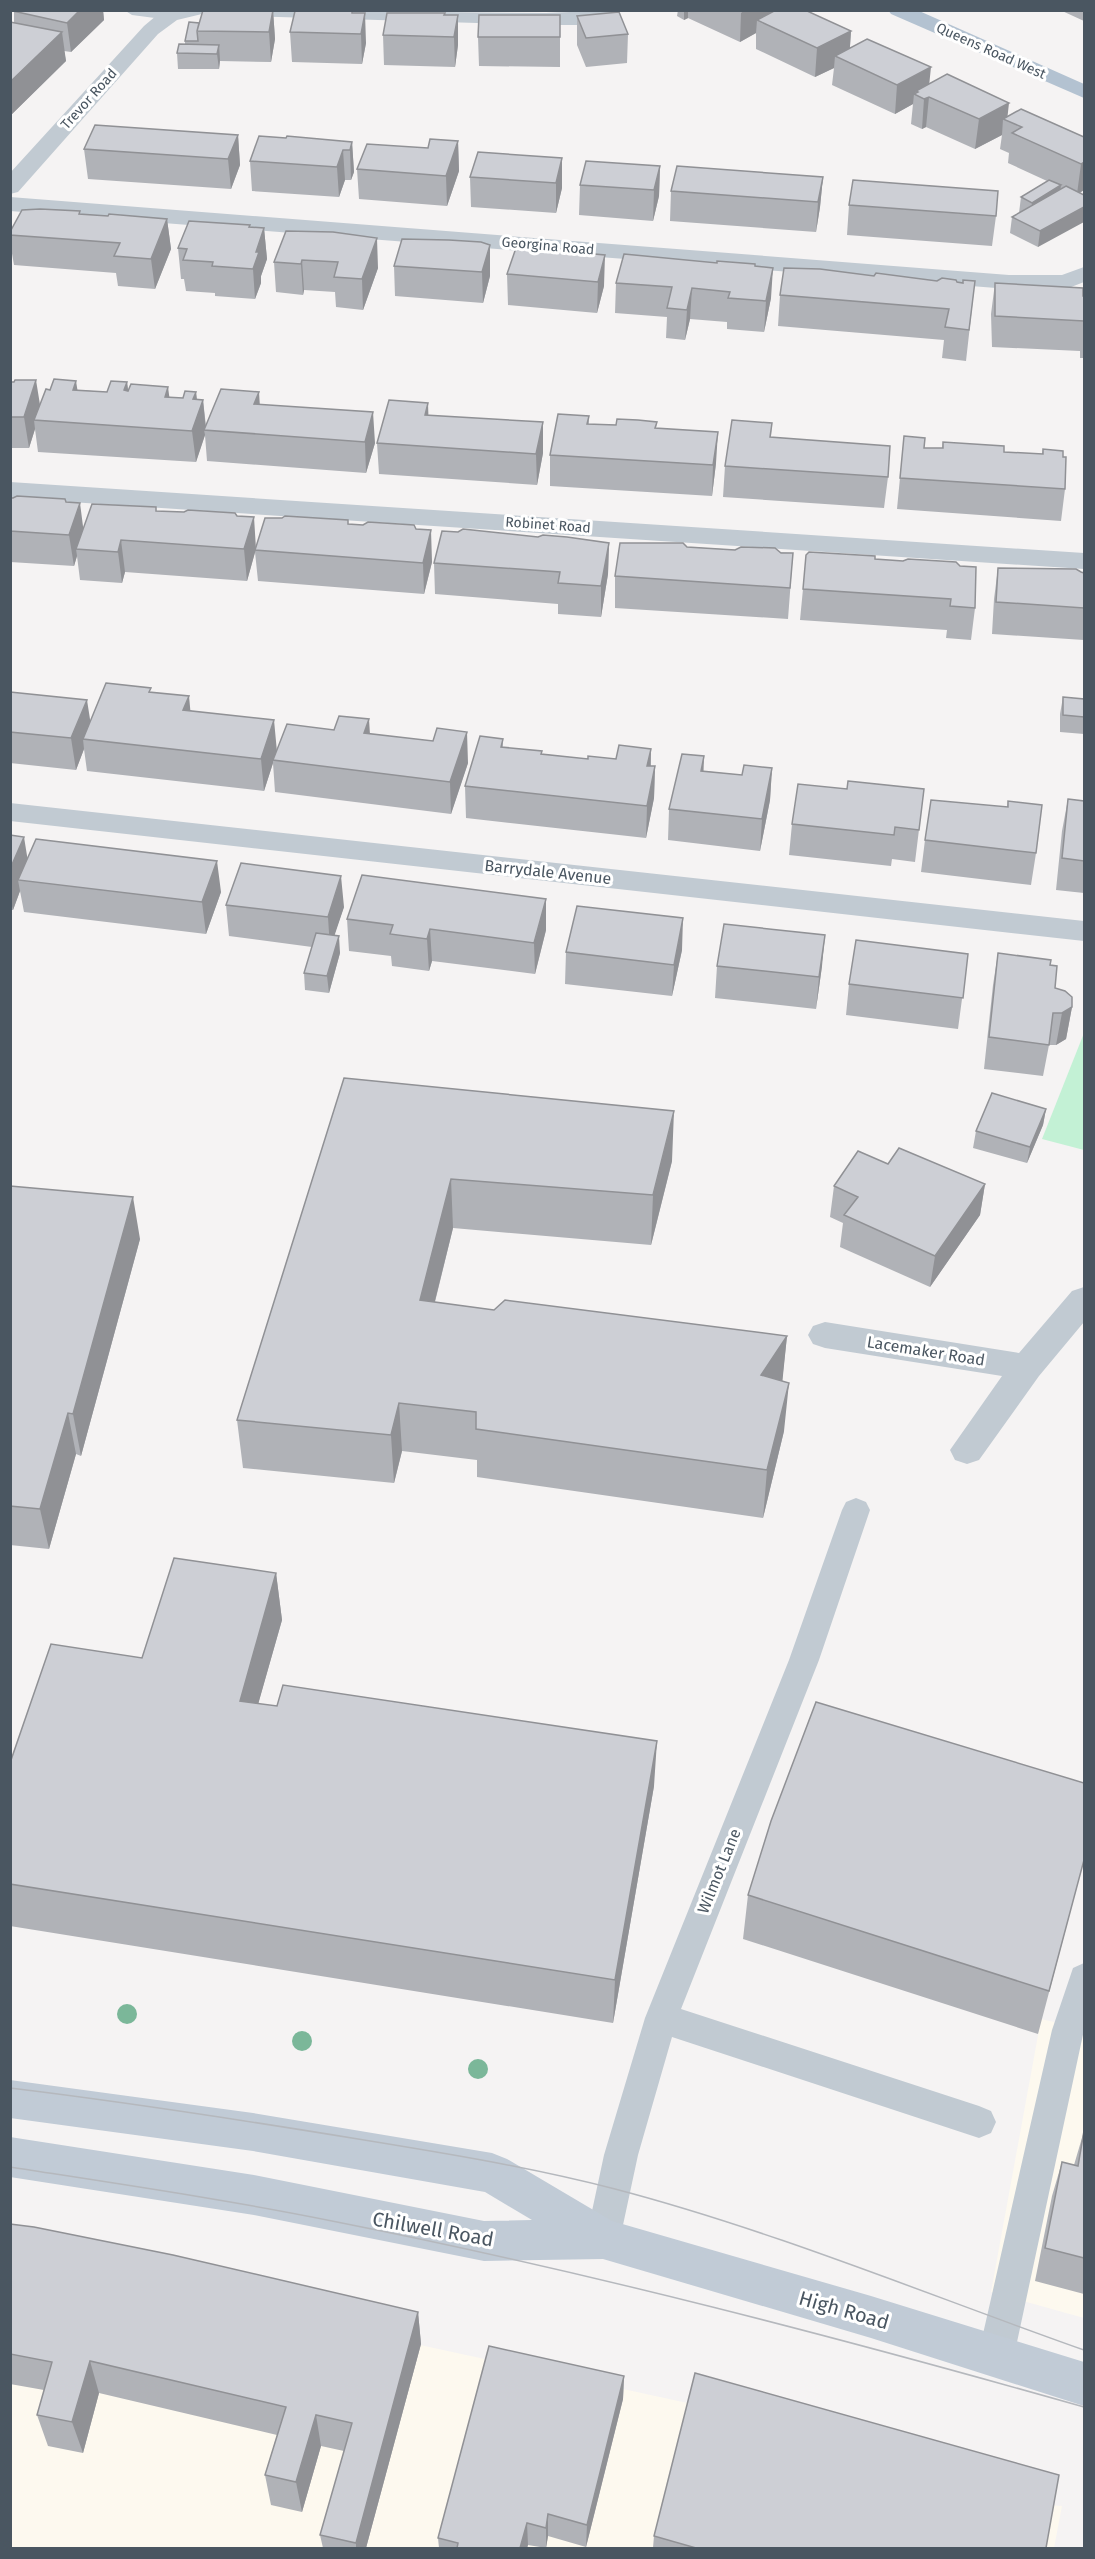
<svg xmlns="http://www.w3.org/2000/svg" width="1095" height="2559" font-family="'Fira Sans',sans-serif">
	<rect width="100%" height="100%" fill="#f5f3f3"/>
	<!-- commercial -->
	<path fill="#fdf9ef" d="M1041 2019 1084 2029V2318L991 2292Z
		M10 2256 692 2404 1048 2505 1062 2506 1054 2548H11Z"/>
	<!-- green -->
	<path fill="#c3f1d5" d="M1084 1033V1150L1042 1139Z"/>
	<g fill="none" stroke-linecap="round" stroke-linejoin="round">
		<!-- lane -->
		<path fill="#c1cad2" fill-rule="evenodd" d="M124 10H173L179 15 176 19 170 20 132 15Z
			M856 1498 866 1502 870 1510 819 1660 681 2009 979 2106 991 2111 996 2122 991 2133 979 2138 672 2037 638 2155 620 2239 615 2251 603 2256 591 2251 586 2239 604 2155 645 2018 789 1660 842 1510 846 1502Z
			M1084 1963V2030L1014 2356 1009 2368 996 2374 983 2368 978 2356 1052 2030 1073 1968Z"/>
		<!-- street -->
		<path fill="#c1cad2" fill-rule="evenodd" d="M163 10H205L202 14 177 20 158 34 18 192 10 194V173L144 26Z
			M233 10 546 13 617 10C603 30 567 24 546 25L243 16 236 14Z
			M10 197 1009 275H1062L1084 267V282L1066 289H1009L10 211Z
			M10 482 1084 553V569L10 498Z
			M10 803 1084 921V941L10 821Z
			M1084 1287V1322L1039 1376 979 1460 967 1464 955 1460 950 1450 1002 1376 825 1348 813 1344 808 1335 813 1326 825 1322 1019 1353 1072 1291Z"/>
		<!-- secondary -->
		<path fill="#c1cbd6" fill-rule="evenodd" d="M10 2080 253 2113 492 2153 507 2159 612 2221 871 2296 1084 2362V2406L871 2338 603 2259 484 2261 254 2215 10 2177V2137L254 2175 484 2221 532 2220 485 2192 253 2151 10 2118Z"/>
		<!-- primary -->
		<path fill="#b3c2d1" fill-rule="evenodd" d="M888 10H917L1084 84V98L891 14Z"/>
		<!-- tram -->
		<path stroke="#b5b8bd" stroke-width="1.5" d="M10 2088C126 2102 242 2120 358 2139 444 2153 530 2167 615 2189 775 2231 928 2295 1084 2350
			M10 2167C119 2184 229 2200 337 2222 589 2272 837 2337 1084 2407"/>
	</g>
	<!-- trees -->
	<g fill="#7bb799">
		<circle cx="127" cy="2014" r="10"/>
		<circle cx="302" cy="2041" r="10"/>
		<circle cx="478" cy="2069" r="10"/>
	</g>
	<!-- wall -->
	<path fill="#b0b2b7" d="M14 10H103L104 20 71 52 64 51 66 61 10 116V22H14Z
		M273 10 275 39 271 62 220 61 219 69H178L177 53 185 44V41L199 23Z
		M678 10H773V12L851 31 850 47 929 84 1008 117 1084 137V190L1080 193 1038 247 1010 233 1012 217 1019 213 1021 197 1047 181 1008 163 1009 153 1000 149 1002 135 975 149 926 127 922 129 911 124 913 104 895 114 832 85 834 68 815 77 756 49V33L740 42 688 18 684 20 677 16Z
		M1060 10H1084V21Z
		M353 13 366 43 362 64 292 62 290 32Z
		M445 13 458 45 455 67 384 65 383 35Z
		M560 15V67L479 66 478 37Z
		M577 16 628 34 627 63 586 67 577 45Z
		M238 135 240 165 231 189 88 179 84 149Z
		M458 141 459 171 447 206 359 199 357 169Z
		M352 142 354 172 351 180H345L339 197 252 191 250 161Z
		M562 158V188L556 213 471 207 470 177Z
		M660 166 659 196 653 221 579 215 580 185Z
		M823 177 820 207 816 232 670 221 671 191Z
		M849 205 996 216 992 246 847 235Z
		M81 214 108 216 167 219 171 249 155 289 118 286 116 273 14 265 10 242V232Z
		M250 227 264 228 267 259 261 276V283L255 299 215 296V293L186 291 184 279H181L178 248Z
		M286 231 378 268 363 310 336 307 335 292 304 290 303 295 276 292 274 262Z
		M481 242 490 276 483 303 395 296 394 266Z
		M583 253 604 286 597 313 508 305 507 274Z
		M717 263 755 266 771 298 764 332 727 329V322L690 319 685 340 666 338 667 317 615 313 616 283Z
		M874 276 963 283 975 281 966 361 942 358 944 340 778 326 780 295Z
		M995 283 1083 296 1084 358H1080V351L992 347 991 314Z
		M10 382 40 405 78 390 107 392 127 382 128 390 170 397 183 398 196 392 197 399 203 400 206 426 260 404 375 443 366 473 207 461 205 435 196 462 38 452 35 429 29 448H10Z
		M429 415 543 453 537 485 379 474 377 443Z
		M589 416V424L616 425 657 422 656 428 716 463 712 496 550 486V455Z
		M772 423 771 437 888 477 884 508 723 497 725 466Z
		M904 436 924 448H942L943 442 1004 452 1042 454 1043 449 1065 489 1061 521 897 509Z
		M10 498 66 502 83 529 156 511 256 547 349 524 432 562 424 594 258 581 255 552 247 581 125 572 122 583 80 580 77 556 74 566 10 562Z
		M538 537 609 543 608 574 601 617 558 614V604L435 594 434 563Z
		M687 547 793 553 788 619 615 608V576Z
		M875 559 975 608 971 640 946 638 947 630 800 620 803 589Z
		M998 568 1084 573V640L992 634 994 599Z
		M10 692 90 722 151 692 277 750 370 734 468 763 451 814 275 792 273 763 264 791 87 771 84 749 76 770 10 763Z
		M1063 697 1084 699V734L1060 732V714Z
		M503 739V747L542 754 588 759H616L651 749V766H655L654 798 646 838 466 818 465 786Z
		M772 768 770 800 760 851 668 840 669 809 704 771 742 775Z
		M847 789H924L915 862 892 859 891 866 789 855 792 824Z
		M1068 799 1084 801V893L1056 890 1062 831Z
		M1008 801 1036 853 1031 885 921 872 925 840 1007 807Z
		M10 835 27 859 221 892 206 934 24 912 20 891 13 910H10Z
		M546 899V930L535 974 432 961 429 971 392 966 391 956 349 951 347 919Z
		M226 905 344 907 334 935 340 953 329 993 305 990 304 973 312 947 229 936Z
		M682 950 672 996 565 984 566 952Z
		M998 953 1050 965 1055 988 1072 1007 1066 1039 1056 1045H1049L1043 1076 984 1069 993 985Z
		M968 954 958 1029 846 1015 849 984Z
		M717 966H822L816 1009 715 998Z
		M344 1078 672 1161 651 1245 453 1228 435 1302 494 1310 787 1336 782 1381 784 1431 763 1518 477 1477V1460L402 1451 394 1483 243 1468 237 1420Z
		M1046 1109 1043 1125 1027 1163 973 1148 976 1131Z
		M888 1164 985 1184 980 1215 930 1287 840 1247 843 1223 830 1217 834 1186Z
		M10 1186 140 1239 81 1456 76 1454 49 1549 10 1545Z
		M276 1573 282 1620 258 1704 654 1786 613 2023 10 1926V1763L142 1658Z
		M1084 1860 1038 2034 743 1939 748 1895Z
		M1084 2131V2294L1035 2281 1052 2196 1062 2162 1074 2165Z
		M10 2224 418 2312 421 2344 366 2548H323L320 2535 344 2451 321 2446 302 2512 271 2505 265 2475 277 2435 99 2393 83 2453 48 2446 37 2415 44 2390 10 2384Z
		M624 2376 623 2399 586 2547 548 2536 546 2548 528 2545 527 2548H439L438 2538Z
		M654 2536 1046 2548H653Z"/>
	<!-- shaded-wall -->
	<path fill="#909195" d="M80 10H103L104 20 71 52 67 23Z
		M273 10 275 39 271 62 269 32Z
		M684 10H688V18L684 20Z
		M745 10H773V25L757 20 756 33 740 42 741 13Z
		M365 13 366 43 362 64 361 34Z
		M458 15V45L455 67 454 37Z
		M851 31 849 60 835 56 834 68 815 77 817 48Z
		M62 32 66 61 10 116V82Z
		M219 45 220 60 219 69 217 54Z
		M931 67 928 96 916 91 915 95 914 94 913 104 895 114 897 85Z
		M929 97 926 127 922 129 924 99Z
		M1009 103 1007 121 1003 119 1002 135 975 149 979 119Z
		M238 135 240 165 231 189 228 159Z
		M458 141 459 171 447 206 446 176Z
		M352 142 354 172 351 180 350 150Z
		M343 150 345 180 339 197 337 167Z
		M562 158V188L556 213V183Z
		M1084 162V190L1077 194 1081 164Z
		M660 166 659 196 653 221 654 190Z
		M823 177 820 207 816 232 818 202Z
		M1061 185 1059 201 1030 219 1032 203Z
		M1084 207V222L1038 247 1040 231Z
		M167 219 171 249 155 289 151 259Z
		M264 228 267 259 261 276V283L255 299 253 269 256 252Z
		M377 238 378 268 363 310 362 279Z
		M490 245V276L483 303 482 272Z
		M605 255 604 286 597 313 598 282Z
		M302 260 304 290 303 295 301 264Z
		M773 268 771 298 764 332 766 301Z
		M692 288 690 319 685 340 687 310Z
		M36 380 41 411 34 420 35 429 29 448 24 417Z
		M76 381 81 412 73 390Z
		M127 382 131 413 124 390Z
		M168 387 172 417 165 397Z
		M196 392 198 414 203 400 206 431 204 430 205 435 196 462 192 431 193 399Z
		M259 392 261 423 254 404Z
		M428 403 429 434 425 415Z
		M373 412 375 443 366 473 365 442Z
		M543 422V453L537 485 536 454Z
		M718 432 716 463 712 496 713 465Z
		M80 503 84 534 76 549 77 556 74 566 69 535Z
		M254 517 256 549 247 581 244 549Z
		M431 530 432 562 424 594 423 563Z
		M121 540 125 572 122 583 118 552Z
		M609 543 608 574 601 617V586Z
		M189 696 192 728 183 710Z
		M87 700 92 732 83 739 84 749 76 770 71 738Z
		M369 719 371 751 364 733Z
		M274 720 277 752 273 760V763L264 791 261 759Z
		M467 732 468 763 451 814 450 782Z
		M651 749 650 780 647 766Z
		M704 756 703 788 701 771Z
		M655 766 654 798 646 838 647 806Z
		M772 768 770 800 760 851 762 819Z
		M24 837 29 868 18 880 20 891 13 910 10 898V869Z
		M217 861 221 892 206 934 202 902Z
		M341 876 344 907 330 949 328 917Z
		M546 899V930L535 974 534 943Z
		M683 918 682 950 672 996 674 965Z
		M430 929 432 961 429 971 427 939Z
		M825 935 822 966 816 1009 819 977Z
		M339 936 340 953 329 993 327 976Z
		M1072 1007 1066 1039 1056 1045 1062 1013Z
		M1046 1109 1043 1125 1027 1163 1030 1147Z
		M674 1111 672 1161 651 1245 653 1195Z
		M451 1179 453 1228 423 1349 420 1300Z
		M985 1184 980 1215 930 1287 935 1256Z
		M133 1197 140 1239 81 1456 73 1414Z
		M787 1336 782 1385 761 1375Z
		M789 1383 784 1431 763 1518 767 1470Z
		M399 1403 402 1451 394 1483 391 1435Z
		M68 1413 76 1454 49 1549 40 1509Z
		M276 1573 282 1620 246 1747 240 1701Z
		M657 1741 654 1786 613 2023 615 1980Z
		M418 2312 421 2344 366 2548H356V2543Z
		M90 2361 99 2393 83 2453 72 2422Z
		M624 2376 623 2399 586 2547 587 2525Z
		M316 2415 321 2446 302 2512 296 2482Z
		M548 2514V2536L546 2548V2528Z
		M527 2523 528 2545 527 2548H520Z"/>
	<!-- building -->
	<path fill="#cdcfd5" stroke="#909195" stroke-width="1.5" d="M14 10H80L67 23 13 11Z
		M203 10H273L269 32 197 31Z
		M776 10H805L851 31 817 48 757 20Z
		M295 11H352V13H365L361 34 290 32Z
		M619 12 628 34 586 38 577 16Z
		M387 13H445L444 15H458L454 37 383 35Z
		M479 15H560V37H478Z
		M10 22 62 32 10 82 11 32Z
		M189 22 199 23 197 31 198 41H185Z
		M867 39 931 67 897 85 835 56Z
		M179 44 219 45 217 54 177 53Z
		M947 74 1009 103 979 119 929 97 924 99 914 94 918 92 916 91Z
		M1021 109 1084 137V162L1081 164 1012 133 1022 127 1003 119Z
		M95 125 238 135 228 159 84 149Z
		M259 136 286 138 287 136 352 142 350 150H343L337 167 250 161Z
		M430 139 458 141 446 176 357 169 367 144 428 148Z
		M478 152 562 158 556 183 470 177Z
		M586 161 660 166 654 190 580 185Z
		M677 166 823 177 818 202 671 191Z
		M853 180 998 191 996 216 849 205Z
		M1049 180 1061 185 1032 203 1021 197Z
		M1066 186 1084 195V207L1040 231 1012 217Z
		M40 209 80 211 79 214 108 216 109 214 167 219 151 259 114 256 120 243 10 235V232L22 210Z
		M189 221 250 225 249 227 264 228 256 252H259L253 269 212 266 213 262 183 260 187 249 178 248Z
		M286 231 333 232 377 238 362 279 334 277 338 262 302 260 301 264 274 262Z
		M402 239 449 240 481 242 490 245 482 272 394 266Z
		M517 245 583 251V253L605 255 598 282 507 274Z
		M624 254 717 263V261L755 264V266L773 268 766 301 728 298 730 292 692 288 687 310 667 308 672 287 616 283Z
		M784 268 820 269 874 276 876 273 937 281 942 278 956 280 957 282 963 283V280L975 281 969 330 945 327 949 309 780 295Z
		M995 283 1083 288V296H1084V321L995 316Z
		M54 379 76 381 73 390 107 392 111 381 127 382 124 390 128 391 131 384 168 387 165 397 183 398 185 391 196 392 193 399 203 400 192 431 34 420 46 389 50 390Z
		M15 380H36L24 417H10V382H14Z
		M221 389 259 392 254 404 373 412 365 442 204 430Z
		M389 400 428 403 425 415 543 422 536 454 377 443Z
		M558 414 589 416 587 424 616 425 617 419 638 420 657 422 655 428 718 432 713 465 550 455Z
		M732 420 772 423 770 437 890 446 888 477 725 466Z
		M904 436 925 438 924 448H943V442L1004 446V452L1025 453 1043 454V449L1063 451V457H1066L1065 489 900 478Z
		M17 496 65 499 66 502 80 503 69 535 10 531V498H13Z
		M92 504 156 507V511L184 512 188 510 235 513 237 516 254 517 244 549 121 540 118 552 76 549Z
		M285 516 348 520V524L363 525 368 522 414 525 416 529 431 530 423 563 255 550 265 518H282Z
		M463 529 538 537 543 535 567 537 609 543 601 586 558 583 560 572 434 563 442 531 458 532Z
		M620 543H683L687 547 735 550 741 547 775 548 781 553H793L790 588 615 576Z
		M809 552 875 556V559L903 561 908 559 956 562 960 566 976 567 975 608 950 606 951 599 803 589 806 555Z
		M998 568 1076 569 1081 572 1084 573V608L996 602Z
		M106 683 151 688 149 692 189 696 183 710 274 720 261 759 83 739Z
		M10 692 87 700 71 738 10 732Z
		M1063 697 1084 699V717L1063 715Z
		M339 716 369 719 364 733 433 741 437 728 467 732 450 782 273 760 287 724 334 730Z
		M480 736 503 739 501 747 542 751 541 754 588 759V756L616 759 619 745 651 749 647 766H655L647 806 465 786Z
		M682 754 704 756 701 771 742 775 744 765 772 768 762 819 669 809Z
		M848 781 924 789 919 830 895 827 894 835 792 824 798 784 847 789Z
		M1068 799 1084 801V861L1062 858Z
		M931 800 1008 807V801L1042 805 1036 853 925 840Z
		M10 835 24 837 10 869Z
		M36 839 217 861 202 902 18 880Z
		M241 863 341 876 328 917 226 905Z
		M362 875 546 899 534 943 430 929 427 939 390 934 393 925 347 919Z
		M577 906 683 918 674 965 566 952Z
		M724 924 825 935 819 977 717 966Z
		M316 933 339 936 327 976 304 973Z
		M856 940 968 954 963 998 849 984Z
		M998 953 1051 960 1050 965 1057 966 1055 988 1065 991 1072 997V1007L1062 1013H1053L1049 1045 989 1037Z
		M344 1078 674 1111 653 1195 451 1179 420 1300 494 1310 505 1300 787 1336 761 1375 789 1383 767 1470 476 1429V1412L399 1403 391 1435 237 1420Z
		M992 1093 1046 1109 1030 1147 976 1131Z
		M899 1148 985 1184 935 1256 844 1215 858 1197 834 1186 858 1151 888 1164Z
		M10 1186 133 1197 73 1414 68 1413 40 1509 10 1506Z
		M174 1558 276 1573 240 1701 277 1706 283 1685 657 1741 615 1980 10 1884V1763L51 1644 142 1658Z
		M816 1702 1084 1783V1860L1049 1991 748 1895 771 1821Z
		M1084 2131V2258L1045 2248 1062 2162 1078 2166Z
		M10 2224 34 2227 173 2255 418 2312 356 2543 320 2535 352 2423 316 2415 296 2482 265 2475 286 2407 90 2361 72 2422 37 2415 52 2362 10 2354Z
		M489 2346 624 2376 587 2525 548 2514 546 2528 527 2523 520 2548H457L458 2543 438 2538Z
		M695 2373 1059 2475 1046 2548H696L654 2536Z"/>
	<g text-anchor="middle" dominant-baseline="central" stroke-width="6" stroke-linejoin="round" paint-order="stroke">
		<!-- far-street labels -->
		<g font-size="14" fill="#4a5661" stroke="#fff">
			<text transform="translate(991 51) rotate(24)">Queens Road West</text>
			<text transform="translate(89 99) rotate(-48)">Trevor Road</text>
			<text transform="translate(548 246) rotate(5)">Georgina Road</text>
			<text transform="translate(548 525) rotate(4)">Robinet Road</text>
		</g>
		<!-- street labels -->
		<g font-size="16" fill="#4a5661" stroke="#fff">
			<text transform="translate(548 872) rotate(6)">Barrydale Avenue</text>
			<text transform="translate(926 1351) rotate(9)">Lacemaker Road</text>
			<text transform="translate(719 1871) rotate(-68)">Wilmot Lane</text>
		</g>
		<!-- near-street labels -->
		<g font-size="20" fill="#4a5661" stroke="#fff">
			<text transform="translate(433 2229) rotate(10)">Chilwell Road</text>
			<text transform="translate(844 2310) rotate(16)">High Road</text>
		</g>
	</g>
	<!-- border -->
	<rect width="1095" height="2559" fill="none" stroke="#4a5661" stroke-width="24"/>
</svg>
